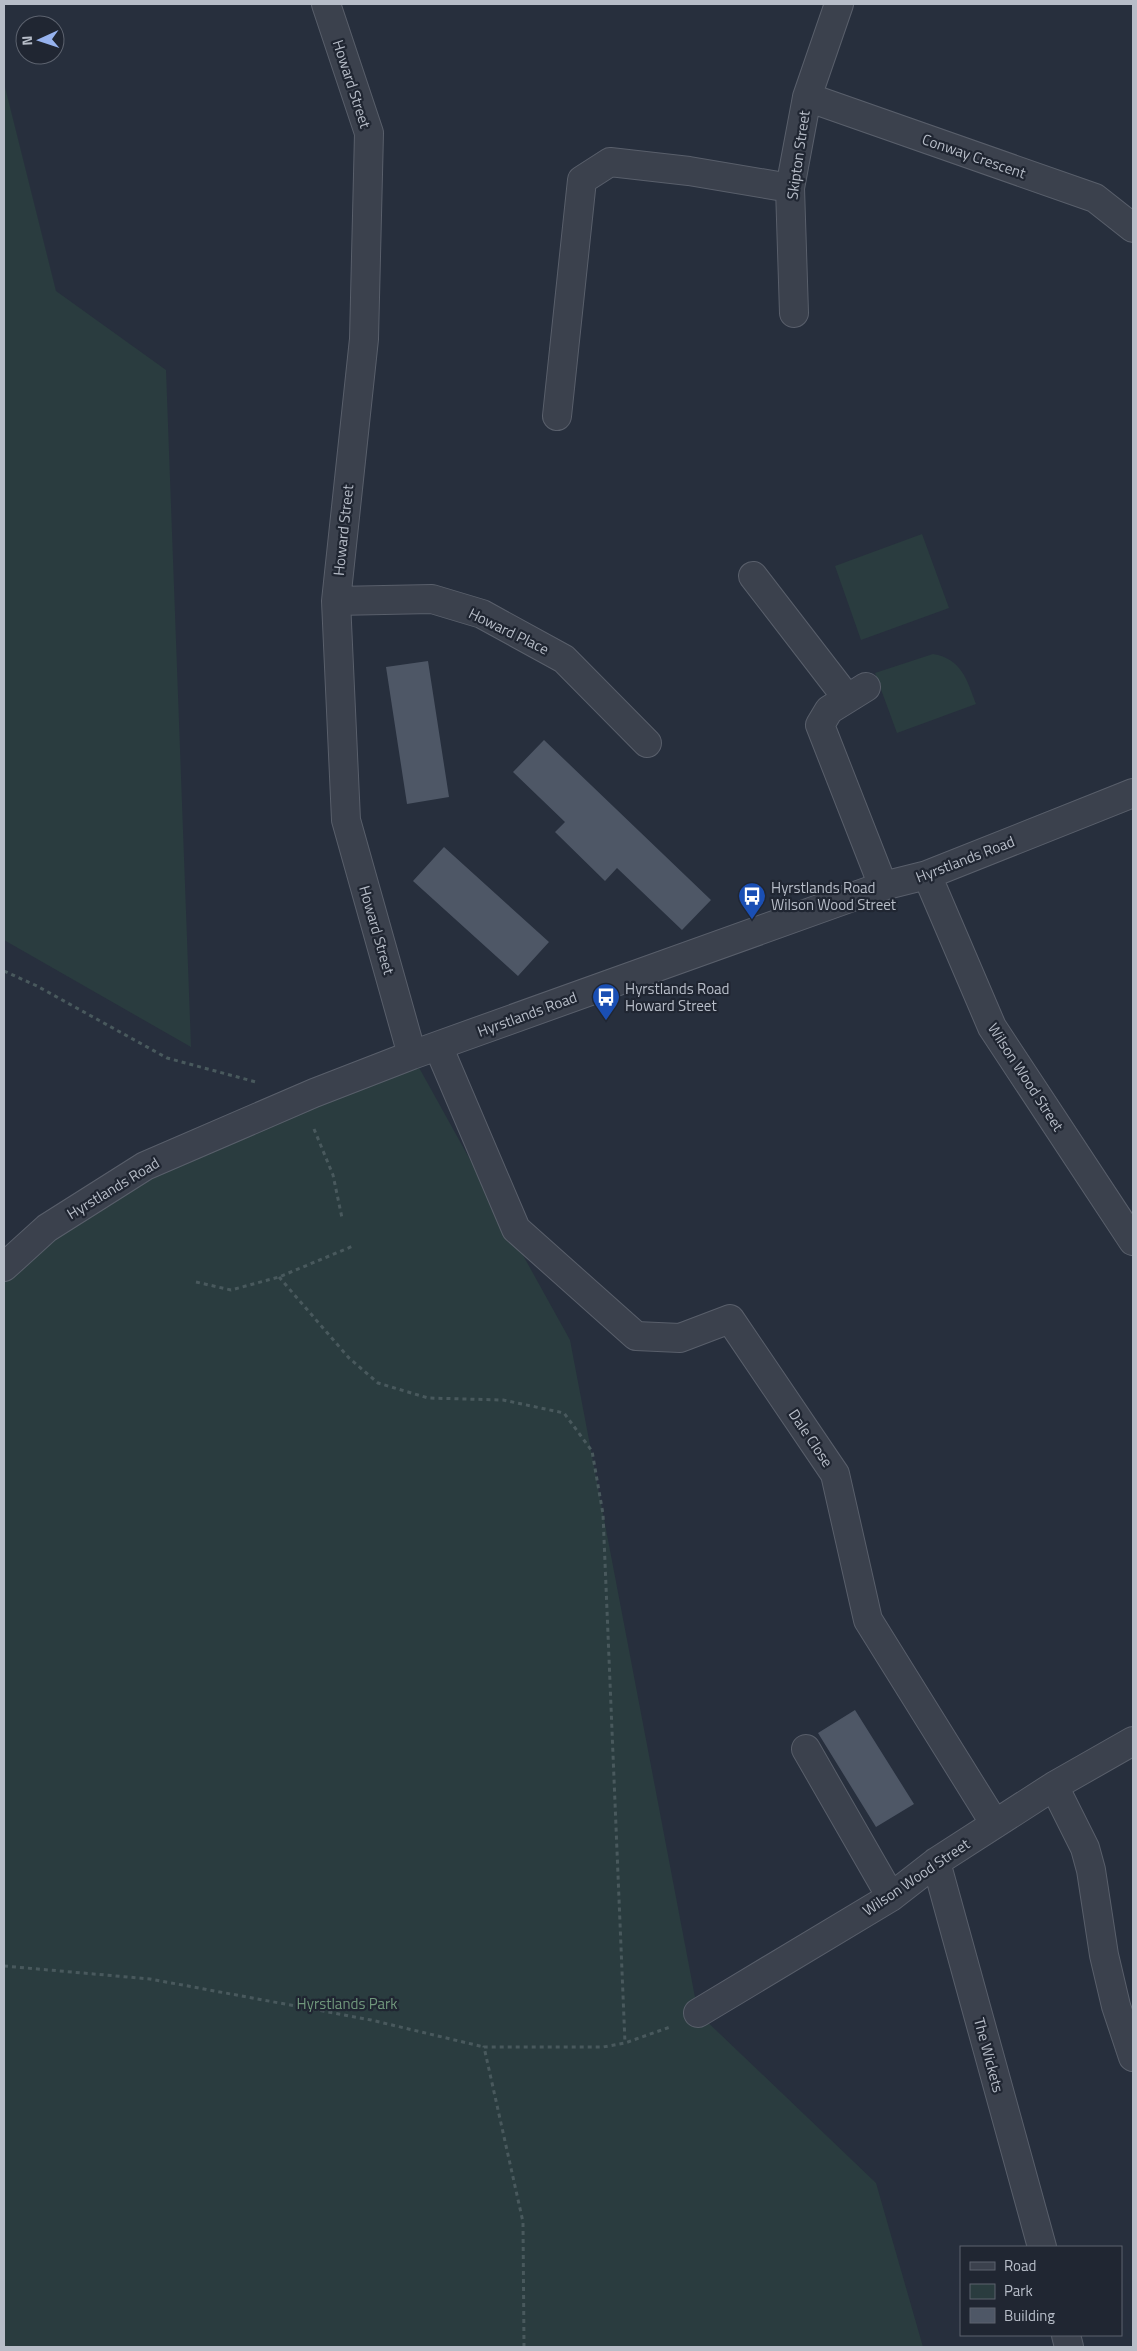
<svg xmlns="http://www.w3.org/2000/svg" width="1137" height="2351" font-family="'Titillium Web',sans-serif">
	<rect width="100%" height="100%" fill="#272f3d"/>
	<!-- green -->
	<path fill="#2a3c3f" d="M4 83 56 291 166 370 191 1047 4 940Z
		M922 534 949 608 861 640 835 566Z
		M933 654C962 659 967 680 976 704L897 733 875 673Z
		M412 1055 570 1340 698 2013 876 2183 923 2347H4V1267L145 1166Z"/>
	<!-- building -->
	<path fill="#4e5766" d="M428 661 449 797 407 804 386 667Z
		M544 740 711 900 682 930 617 868 605 881 555 832 565 822 513 772Z
		M444 847 549 942 518 976 413 881Z
		M855 1710 914 1804 876 1827 818 1733Z"/>
	<g fill="none" stroke-linecap="round" stroke-linejoin="round">
		<!-- minor casing -->
		<g stroke="#595f6b" stroke-width="30">
			<path id="minor" d="M326 4 369 133 364 339 336 601 346 820 412 1055
				M807 97 1095 198 1133 228
				M794 313 790 188 807 97 839 4
				M557 416 582 180 610 162 689 171 790 188
				M753 576 847 698
				M336 601 432 599 482 614 564 659 647 743
				M866 687 829 710 820 725 883 886
				M927 875 992 1027 1133 1241
				M438 1046 516 1229 636 1336 680 1338 730 1319 835 1474 868 1620 995 1824
				M4 1267 47 1228 145 1166 314 1093 412 1055 883 886 927 875 1133 793
				M806 1749 891 1897
				M1054 1786 1085 1848 1091 1870 1104 1955 1116 2006 1133 2057
				M936 1862 1042 2247
				M698 2013 891 1897 936 1862 1054 1786 1133 1741
				M1066 2335 1069 2347"/>
		</g>
		<!-- path -->
		<path stroke="#49595d" stroke-width="3" stroke-dasharray="4 4" stroke-linecap="butt" d="M4 971 37 986 167 1058 256 1082
			M314 1129 333 1175 342 1218
			M279 1277 349 1358 378 1383 428 1398 503 1400 564 1413 592 1451 603 1514 625 2043
			M196 1282 231 1290 279 1277 353 1246
			M4 1966 150 1979 371 2020 484 2047
			M524 2347 523 2222 484 2047H603L625 2043 670 2027"/>
		<!-- minor -->
		<use href="#minor" stroke="#3b414d" stroke-width="28"/>
	</g>
	<!-- icons -->
	<defs>
		<g id="bus-pin" transform="scale(1.4375)"><path d="M0 17L-7.5 6A9.5 9.5 0 1 1 7.5 6Z" fill="#1a4fb4" stroke="#202632"/><path d="M-5-6H5V4H4V6H2V4H-2V6H-4V4H-5ZM-3.5-4V0h7V-4ZM-3.5 1.2v1.5H-2V1.2ZM2 1.2v1.5H3.5V1.2Z" fill="#fff"/></g>
	</defs>
	<g fill-rule="evenodd">
		<use href="#bus-pin" x="752" y="896"/>
		<use href="#bus-pin" x="606" y="997"/>
	</g>
	<g text-anchor="middle" dominant-baseline="central" stroke-width="4.5" stroke-linejoin="round" paint-order="stroke">
		<!-- street labels -->
		<g font-size="15" fill="#b7bdc8" stroke="#202632">
			<text transform="translate(352 84) rotate(72)">Howard Street</text>
			<text transform="translate(798 155) rotate(-82)">Skipton Street</text>
			<text transform="translate(974 156) rotate(19)">Conway Crescent</text>
			<text transform="translate(343 530) rotate(-84)">Howard Street</text>
			<text transform="translate(509 631) rotate(26)">Howard Place</text>
			<text transform="translate(965 859) rotate(-21)">Hyrstlands Road</text>
			<text transform="translate(377 930) rotate(74)">Howard Street</text>
			<text transform="translate(527 1014) rotate(-20)">Hyrstlands Road</text>
			<text transform="translate(1026 1077) rotate(57)">Wilson Wood Street</text>
			<text transform="translate(113 1188) rotate(-31)">Hyrstlands Road</text>
			<text transform="translate(811 1438) rotate(56)">Dale Close</text>
			<text transform="translate(916 1877) rotate(-34)">Wilson Wood Street</text>
			<text transform="translate(989 2055) rotate(75)">The Wickets</text>
		</g>
		<!-- poi labels -->
		<g font-size="15" fill="#b7bdc8" stroke="#202632" text-anchor="start">
			<text x="771" y="887">Hyrstlands Road<tspan x="771" dy="17">Wilson Wood Street</tspan></text>
			<text x="625" y="988">Hyrstlands Road<tspan x="625" dy="17">Howard Street</tspan></text>
		</g>
		<!-- park labels -->
		<g font-size="15" fill="#70977c" stroke="#202632">
			<text x="347" y="2003">Hyrstlands Park</text>
		</g>
	</g>
	<!-- border -->
	<rect width="1137" height="2351" fill="none" stroke="#b7bdc8" stroke-width="10"/>
	<!-- legend -->
	<rect x="960" y="2246" width="162" height="90" fill="#202632" stroke="#5c626e"/>
	<rect x="970" y="2262" width="25" height="8" fill="#3b414d" stroke="#5c626e"/>
	<text x="1004" y="2271" font-size="15" fill="#b7bdc8">Road</text>
	<rect x="970" y="2284" width="25" height="15" fill="#2a3c3f" stroke="#5c626e"/>
	<text x="1004" y="2296" font-size="15" fill="#b7bdc8">Park</text>
	<rect x="970" y="2308" width="25" height="15" fill="#4e5766" stroke="#5c626e"/>
	<text x="1004" y="2321" font-size="15" fill="#b7bdc8">Building</text>
	<!-- north arrow -->
	<g transform="translate(40 40) rotate(267)"><circle r="24" fill="#202632" stroke="#5c626e"/>
	<path d="M0-4L9 19L0 12L-9 19Z" fill="#96b2ee"/>
	<text y="-8" font-size="14" font-weight="bold" text-anchor="middle" fill="#b7bdc8">N</text>
	</g>
</svg>
